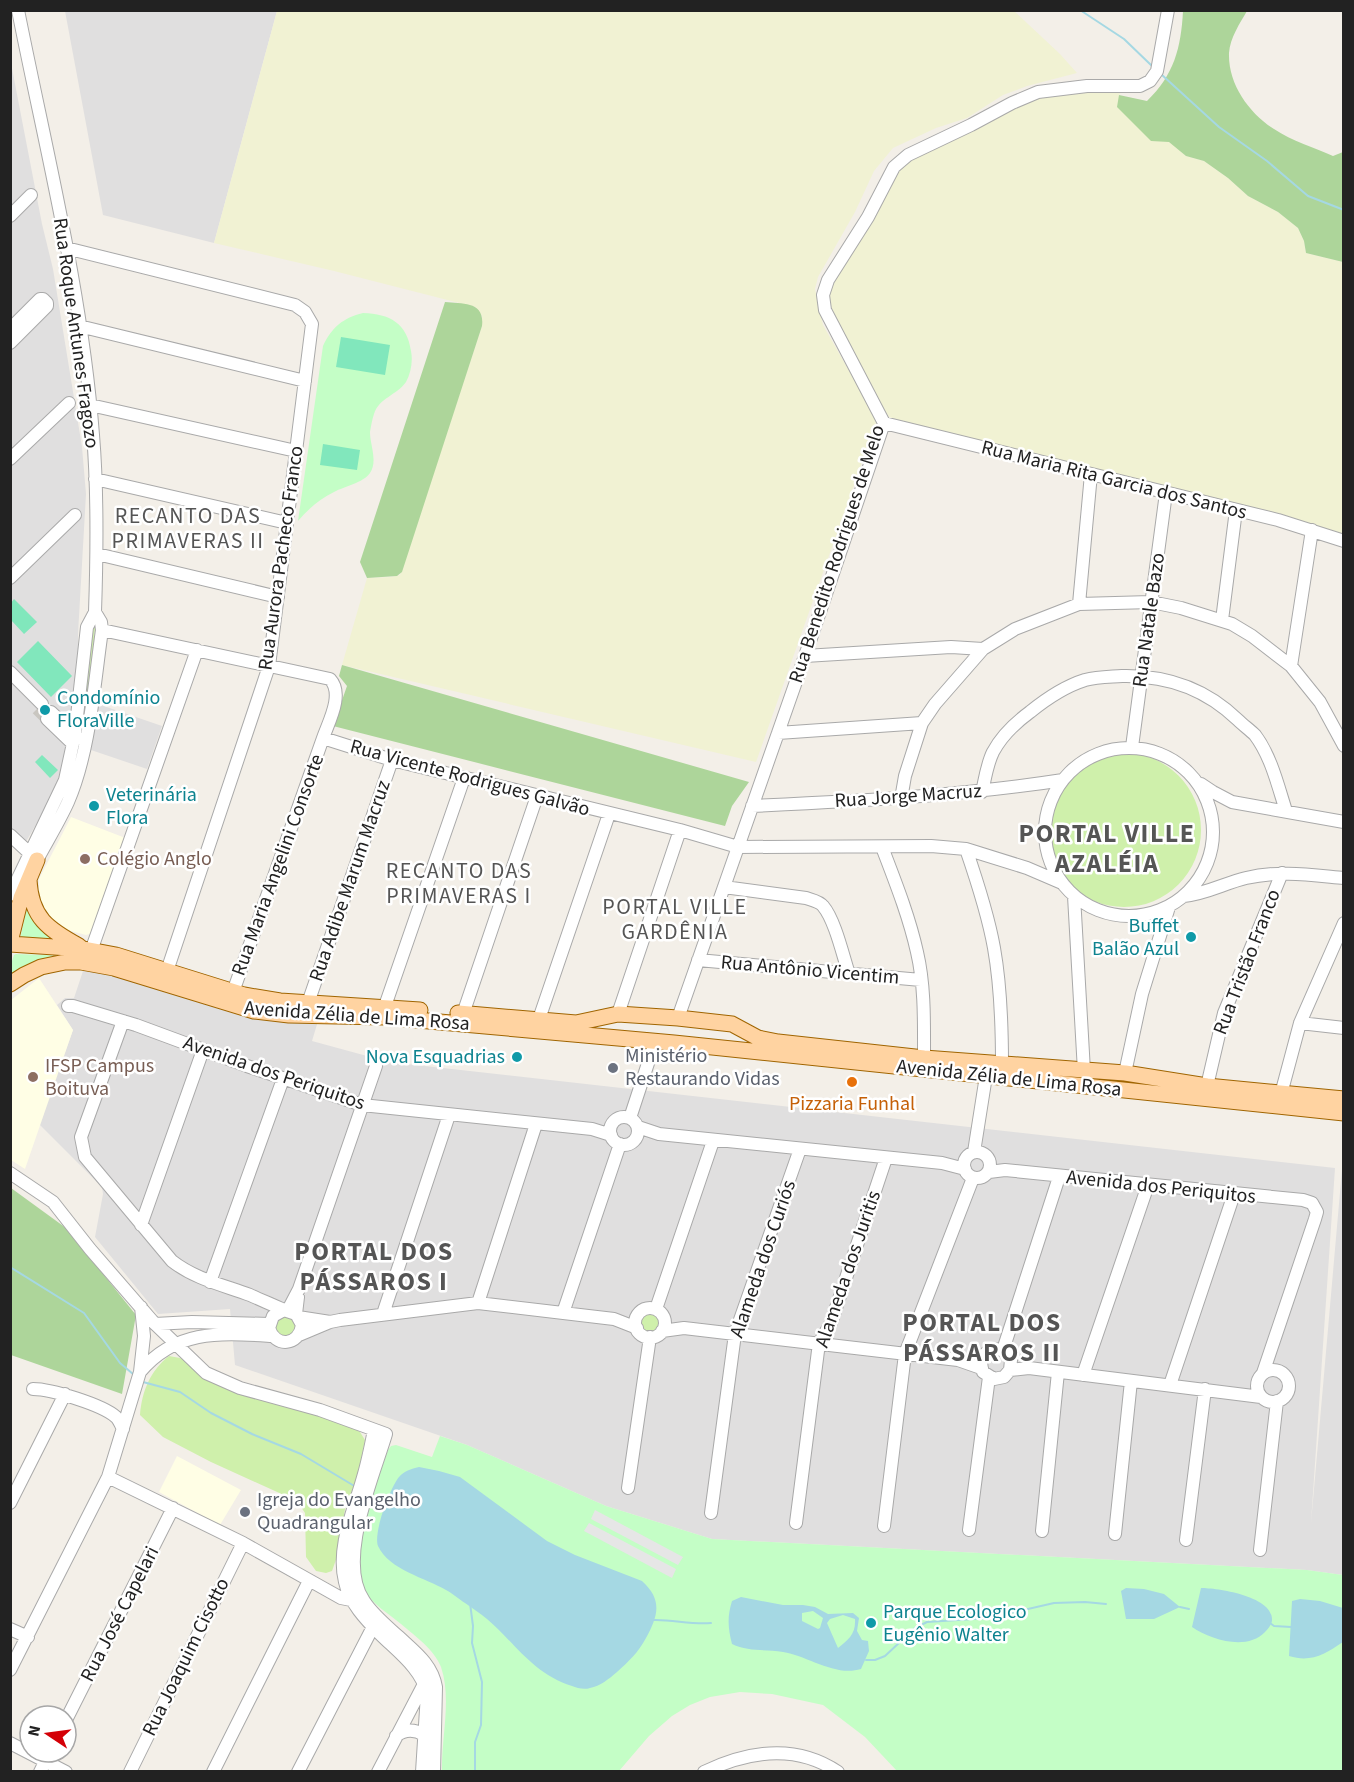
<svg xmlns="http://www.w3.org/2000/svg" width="1354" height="1782" font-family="'Source Sans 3',sans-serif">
	<rect width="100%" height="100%" fill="#f3efe8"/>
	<!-- residential -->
	<path fill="#e0dfdf" d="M65 11H277L214 243 103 215Z
		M10 58 42 224 53 269 82 447 86 494 78 634V658L65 757 54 794 24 845 10 841Z
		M98 704 162 726 147 769 91 750Z
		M83 971 104 973 249 1018 283 1021H318L312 1041 389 1062 1335 1168 1311 1523 1343 1158V1575L1307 1570 712 1539 606 1506 467 1445 235 1365 230 1309 158 1314 95 1237 103 1194 102 1187 39 1124 73 1030 57 1005 65 998H74Z"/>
	<!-- education -->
	<path fill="#fffee5" d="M71 817 128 839 93 933 86 935 67 930 59 926 47 916 39 902V879Z
		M39 978 73 1030 25 1169 11 1160V1000Z
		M177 1456 241 1490 220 1525 159 1492Z"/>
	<!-- farmland -->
	<path fill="#f1f2d3" d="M277 11H1014L1060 54 1077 73 1027 86 1003 95 967 118 936 128 893 148 874 171 855 212 818 277 815 289 823 325 877 420 756 762 342 665 367 578 391 577 400 575 482 326V316L475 307 471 306 334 271 214 243Z
		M1125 86 1119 95 1169 141 1186 156 1204 161 1228 178 1248 196 1278 212 1298 228 1304 241 1306 253 1343 262V541L1091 474 889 417 828 319 824 289 894 167 1038 92Z"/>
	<!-- grass -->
	<path fill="#cff0ab" d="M93 618H96L90 684 85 719H83Z
		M1047 830a77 77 0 1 1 154 0a77 77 0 1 1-154 0Z
		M638 1322a12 12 0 1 1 24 0a12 12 0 1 1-24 0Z
		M291 1314 299 1328 288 1339 274 1330 276 1318Z
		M169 1356 180 1358 195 1366 347 1425 360 1432 365 1440 358 1475 345 1509 338 1554 332 1571 326 1573 316 1571 306 1557 305 1513 297 1501 211 1462 163 1437 140 1415C142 1391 150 1371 169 1356Z"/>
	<!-- forest -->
	<path fill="#add59a" d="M1183 11H1247C1240 23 1230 38 1229 53 1228 84 1249 113 1274 129 1292 141 1315 148 1333 156L1343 152V262L1306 253 1304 241 1298 228 1278 212 1248 196 1228 178 1204 161 1186 156 1169 142 1151 141 1117 107 1119 95 1147 101C1174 75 1181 48 1183 11Z
		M445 302C463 304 485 301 482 326L402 572 397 576 367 578 360 562Z
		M342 665 749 782 732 806 725 826 333 726 347 686 339 676Z
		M11 1188 66 1228 136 1315 122 1394 11 1355Z"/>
	<!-- park -->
	<path fill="#c4fec6" d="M363 313C390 314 407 323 411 351 413 361 411 373 406 382 397 395 379 398 374 414 372 420 371 426 370 432 370 445 378 461 370 473 363 483 345 486 334 492 320 499 308 509 298 521L323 346C332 327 343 318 363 313Z
		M27 907 42 931 54 940 20 939Z
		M14 955 16 954 69 956 11 981V964Z
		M440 1436 467 1445 606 1506 712 1539 1307 1570 1343 1575V1771H897L865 1737 823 1705 772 1694 740 1692 710 1697 690 1705 672 1716 649 1736 619 1771H442C441 1738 452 1699 441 1667 434 1649 415 1636 401 1624 389 1614 371 1603 364 1590 344 1554 376 1487 388 1450L391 1446 396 1445 432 1457Z"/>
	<!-- pitch -->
	<path fill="#81e7bc" d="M341 337 390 345 385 375 336 367Z
		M323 444 360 450 357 470 320 465Z
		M14 599 37 622 24 634 11 620V603Z
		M38 641 72 676 51 697 17 662Z
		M42 755 58 770 50 778 35 762Z"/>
	<!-- parking -->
	<path fill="#e6e6e6" d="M595 1510 683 1557 678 1565 591 1519Z
		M589 1523 676 1569 672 1578 584 1531Z"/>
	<!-- water -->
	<path fill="#a5d8e3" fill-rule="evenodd" d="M419 1467 439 1471 460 1477 547 1541 575 1555 642 1581C663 1600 658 1616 646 1638 638 1653 629 1661 617 1672 609 1679 600 1686 590 1688 584 1690 577 1688 572 1686 533 1674 516 1644 487 1619 480 1613 472 1608 465 1603 459 1599 452 1593 446 1590 426 1578 389 1570 378 1546 373 1533 390 1488 399 1477 404 1471 411 1469 419 1467Z
		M1126 1588 1144 1589 1164 1594 1180 1607 1154 1619H1126L1121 1591Z
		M1201 1588C1217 1588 1273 1596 1272 1620 1272 1624 1268 1629 1265 1632 1247 1651 1211 1640 1192 1627Z
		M741 1597 783 1605H803L815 1607 828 1614 853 1613 859 1618 857 1631 862 1640 868 1641 869 1651 861 1669C835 1677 808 1656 783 1652 766 1649 748 1652 732 1644 728 1628 727 1617 732 1601ZM813 1611 823 1618 820 1628 818 1629 802 1621V1613ZM843 1615 855 1619C856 1634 848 1640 838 1648L827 1623 830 1619Z
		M1300 1599 1320 1601 1343 1608V1642C1325 1654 1311 1663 1289 1656L1292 1601Z"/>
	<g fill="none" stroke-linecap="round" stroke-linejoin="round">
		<!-- stream -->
		<path stroke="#a5d8e3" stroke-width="2" d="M1080 10 1124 39 1152 66
			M1162 75 1219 127 1267 161 1308 196 1344 210
			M10 1267 84 1313 120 1363 133 1374
			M143 1382 180 1392 211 1413 252 1434 301 1454 356 1487
			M371 1498 387 1508
			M470 1603 473 1626 472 1643 482 1682 481 1725 475 1742V1772
			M1180 1607 1189 1609
			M652 1620C672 1619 691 1625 711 1623
			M1270 1623 1274 1626 1291 1627
			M866 1660H875L885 1656 915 1628 927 1622 989 1618 1054 1603 1085 1602 1106 1604"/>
		<!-- minor-tunnel -->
		<path stroke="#c9c6c0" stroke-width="12" stroke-dasharray="12 6" stroke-linecap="butt" d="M37 709 47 719"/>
		<!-- minor casing -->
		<g stroke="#a9a9a9" stroke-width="14">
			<path id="minor" d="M10 216 31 195
				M66 248 295 305 305 312 312 324 269 666 167 971
				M79 326 305 381
				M10 329 40 299H43L47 303V306L10 343
				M90 405 296 451
				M884 423 1278 520 1344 541
				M10 459 69 403
				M95 479 287 523
				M97 554 278 597
				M10 578 75 515
				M1079 604 1091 474
				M1222 620 1236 510
				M102 630 330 679C344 694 329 721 323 738L392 760 680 830 738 847 931 846 966 849 1027 868 1062 883
				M805 656 951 647 983 649
				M1291 666 1312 530
				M10 672 42 704
				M51 712 78 738
				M47 719 73 744
				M778 733 922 723
				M1132 747 1166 493
				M1045 832a84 84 0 1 1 168 0a84 84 0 1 1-168 0Z
				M1201 784 1213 792 1232 802 1344 822
				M982 792C985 779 987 764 993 752 1002 735 1015 723 1030 712 1046 699 1066 686 1085 680 1097 677 1109 677 1122 676 1167 675 1205 688 1238 720 1243 725 1250 730 1255 735 1271 756 1278 786 1286 811
				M901 799 905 776 922 723 935 704 983 649 1015 629 1079 604 1151 602 1181 608 1232 624 1252 636 1291 666 1320 702 1344 746
				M752 806C857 801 960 796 1063 780
				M10 835 37 860C47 841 59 822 68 802 90 751 94 685 102 630L101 622 95 612C97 553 98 494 93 435 82 292 46 151 18 10
				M882 847C895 881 909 916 917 952 925 986 924 1023 924 1058
				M966 849C977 881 988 914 994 948 1001 987 1002 1025 1002 1064
				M724 887 806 898C812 900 819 901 823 906 835 920 843 956 849 974
				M10 895 65 780 75 734 87 627 95 612
				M1074 896 1084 1071
				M1184 896C1206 894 1225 883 1246 878 1279 870 1311 875 1344 878
				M91 951 197 650
				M698 960 921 980
				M233 992 323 738
				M308 1003 392 760
				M68 1006H73L136 1025 247 1066 362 1105 592 1129 611 1135
				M385 1006 464 778
				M463 1014 537 796
				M618 1014 680 830
				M678 1018 805 656 884 423 825 310 823 295 828 280 868 217 894 167 908 155 971 125 1012 103 1038 92 1087 86H1140L1150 81 1157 71 1168 10
				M539 1019 609 814
				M123 1021 81 1137 85 1157 172 1261C195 1279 223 1285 250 1295 261 1300 273 1305 284 1310
				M1300 1023 1344 1028
				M1125 1073 1142 994 1169 907
				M1207 1086 1224 1013 1282 873
				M1281 1094 1300 1023 1344 923
				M610 1131a14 14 0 1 1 28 0a14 14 0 1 1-28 0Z
				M630 1118 655 1042
				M638 1127 659 1134 942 1163 965 1169
				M964 1165a13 13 0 1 1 26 0a13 13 0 1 1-26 0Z
				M974 1152 986 1076
				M989 1172 1005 1170 1303 1200 1312 1203 1317 1212 1315 1219 1263 1373
				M10 1173 53 1202 90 1249 155 1324 206 1373 240 1388 320 1410 386 1434C373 1478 336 1561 364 1601 373 1615 387 1626 399 1637 415 1652 432 1664 436 1687L434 1772
				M141 1225 203 1050
				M210 1282 283 1079
				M478 1303 536 1124
				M635 1323a15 15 0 1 1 30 0a15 15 0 1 1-30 0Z
				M656 1309 713 1141
				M288 1310 299 1289 376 1066
				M563 1313 620 1144
				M296 1314 284 1310 273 1316 269 1328C275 1348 299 1346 302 1325L296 1314 298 1297
				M383 1314 449 1115
				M298 1317 330 1322
				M155 1324 192 1322 269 1324
				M662 1331 684 1328 958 1360 981 1368
				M299 1335 330 1322 340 1320 478 1303 614 1319 637 1328
				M1003 1350 1059 1177
				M1010 1370 1011 1360 1003 1350 992 1349C982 1354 979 1361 983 1372L994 1379 1004 1377 1010 1370 1029 1368 1261 1397
				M1257 1386a16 16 0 1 1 32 0a16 16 0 1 1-32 0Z
				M140 1372C176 1329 220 1333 272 1336
				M1083 1375 1148 1185
				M1170 1385 1234 1194
				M33 1389C51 1389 103 1405 116 1417 119 1420 121 1425 123 1429
				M374 1430C371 1445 368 1460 364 1474 355 1508 336 1546 345 1582 349 1602 366 1620 380 1634 398 1652 422 1669 427 1694L422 1772
				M108 1477 243 1543 341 1598 356 1601
				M628 1488 650 1337
				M10 1503 65 1394
				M711 1513 735 1334 800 1149
				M796 1523 819 1343 831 1323 886 1158
				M884 1526 905 1354 973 1178
				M969 1530 989 1377
				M1042 1531 1058 1372
				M1115 1534 1131 1381
				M1186 1540 1205 1389
				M1260 1550 1277 1401
				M10 1629 28 1637
				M10 1670 108 1477 140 1372 144 1336 141 1307
				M66 1720 173 1508
				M396 1736C405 1729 414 1729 424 1735
				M10 1743 66 1772
				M40 1772 50 1752
				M130 1772 243 1543
				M213 1772 309 1581
				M298 1772 376 1621
				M378 1772 425 1682
				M704 1772C748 1751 795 1743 838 1772"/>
		</g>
		<!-- major casing -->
		<g stroke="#a06500" stroke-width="17">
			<path id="major" d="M29 880C31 918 48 929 79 946
				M10 942 21 898 37 860
				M10 944 84 949 116 955 244 995 280 1001 420 1010
				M10 984 24 975 41 967 65 962H81L114 968 254 1011 289 1015 384 1017 674 1043 1344 1113
				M458 1013 576 1023 618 1014 678 1018 732 1024 758 1038 778 1042 924 1058 1125 1073 1207 1086 1344 1099"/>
		</g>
		<!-- minor -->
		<use href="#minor" stroke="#fff" stroke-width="12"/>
		<!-- major -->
		<use href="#major" stroke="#ffd3a1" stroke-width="15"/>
	</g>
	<!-- markers -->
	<g fill="#0f9aa8" stroke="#fff" stroke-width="2">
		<circle cx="45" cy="710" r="6"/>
		<circle cx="94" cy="806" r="6"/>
		<circle cx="1191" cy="937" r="6"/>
		<circle cx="517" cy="1057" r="6"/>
		<circle cx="871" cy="1623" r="6"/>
	</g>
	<g fill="#8d6e63" stroke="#fff" stroke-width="2">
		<circle cx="85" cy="859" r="6"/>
		<circle cx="33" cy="1077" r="6"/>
	</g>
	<g fill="#6b7280" stroke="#fff" stroke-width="2">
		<circle cx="613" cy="1068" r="6"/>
		<circle cx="245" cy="1512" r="6"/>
	</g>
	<circle fill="#e8710a" stroke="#fff" stroke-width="2" cx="852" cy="1082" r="6"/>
	<g text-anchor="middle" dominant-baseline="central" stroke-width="5" stroke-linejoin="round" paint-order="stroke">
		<!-- street labels -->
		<g font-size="20" fill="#222" stroke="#fff">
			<text transform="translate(76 333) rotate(82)">Rua Roque Antunes Fragozo</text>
			<text transform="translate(1114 480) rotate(14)">Rua Maria Rita Garcia dos Santos</text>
			<text transform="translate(837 554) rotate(-72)">Rua Benedito Rodrigues de Melo</text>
			<text transform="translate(281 558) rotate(-82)">Rua Aurora Pacheco Franco</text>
			<text transform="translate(1149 620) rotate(-82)">Rua Natale Bazo</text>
			<text transform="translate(470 778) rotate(15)">Rua Vicente Rodrigues Galvão</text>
			<text transform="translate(908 796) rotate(-4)">Rua Jorge Macruz</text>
			<text transform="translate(278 865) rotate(-70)">Rua Maria Angelini Consorte</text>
			<text transform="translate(350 881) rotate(-71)">Rua Adibe Marum Macruz</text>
			<text transform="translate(1247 962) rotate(-69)">Rua Tristão Franco</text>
			<text transform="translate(810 970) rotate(5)">Rua Antônio Vicentim</text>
			<text transform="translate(357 1016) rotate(4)">Avenida Zélia de Lima Rosa</text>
			<text transform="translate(274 1073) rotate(19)">Avenida dos Periquitos</text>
			<text transform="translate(1009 1078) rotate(6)">Avenida Zélia de Lima Rosa</text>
			<text transform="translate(1161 1187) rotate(6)">Avenida dos Periquitos</text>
			<text transform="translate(763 1259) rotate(-71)">Alameda dos Curiós</text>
			<text transform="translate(848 1269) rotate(-71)">Alameda dos Juritis</text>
			<text transform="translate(120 1614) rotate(-63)">Rua José Capelari</text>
			<text transform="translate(186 1657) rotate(-64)">Rua Joaquim Cisotto</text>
		</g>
		<!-- culture labels -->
		<g font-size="20" fill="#0d838f" stroke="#fff" text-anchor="start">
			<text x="57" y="698">Condomínio<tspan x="57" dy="23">FloraVille</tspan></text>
			<text x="106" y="795">Veterinária<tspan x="106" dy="23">Flora</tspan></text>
			<text x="1179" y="926" text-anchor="end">Buffet<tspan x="1179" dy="23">Balão Azul</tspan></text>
			<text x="505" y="1057" text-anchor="end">Nova Esquadrias</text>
			<text x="883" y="1612">Parque Ecologico<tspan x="883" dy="23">Eugênio Walter</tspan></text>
		</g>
		<!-- education labels -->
		<g font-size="20" fill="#785e54" stroke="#fff" text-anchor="start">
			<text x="97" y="859">Colégio Anglo</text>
			<text x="45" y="1066">IFSP Campus<tspan x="45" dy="23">Boituva</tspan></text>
		</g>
		<!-- worship labels -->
		<g font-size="20" fill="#5b616d" stroke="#fff" text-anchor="start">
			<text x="625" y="1056">Ministério<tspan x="625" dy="23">Restaurando Vidas</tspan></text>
			<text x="257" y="1500">Igreja do Evangelho<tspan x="257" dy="23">Quadrangular</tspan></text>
		</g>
		<!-- food labels -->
		<g font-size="20" fill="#c56008" stroke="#fff">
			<text x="852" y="1104">Pizzaria Funhal</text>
		</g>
		<!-- quarter labels -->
		<g font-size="22" letter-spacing="1.5" fill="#555" stroke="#fff">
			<text x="188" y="516">RECANTO DAS<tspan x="188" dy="25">PRIMAVERAS II</tspan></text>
			<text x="459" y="871">RECANTO DAS<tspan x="459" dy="25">PRIMAVERAS I</tspan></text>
			<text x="675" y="907">PORTAL VILLE<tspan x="675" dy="25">GARDÊNIA</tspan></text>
		</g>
		<!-- district labels -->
		<g font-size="26" font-weight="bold" letter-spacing="1.5" fill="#555" stroke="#fff">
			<text x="1107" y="833">PORTAL VILLE<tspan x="1107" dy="30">AZALÉIA</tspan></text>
			<text x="374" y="1251">PORTAL DOS<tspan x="374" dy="30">PÁSSAROS I</tspan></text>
			<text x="982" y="1322">PORTAL DOS<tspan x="982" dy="30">PÁSSAROS II</tspan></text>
		</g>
	</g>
	<!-- border -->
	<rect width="1354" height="1782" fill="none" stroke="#222222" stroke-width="24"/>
	<!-- north arrow -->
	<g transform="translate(48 1734) rotate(283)"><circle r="28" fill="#ffffff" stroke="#a7a7a7" stroke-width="1.5"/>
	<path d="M0-4.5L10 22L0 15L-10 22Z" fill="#d40007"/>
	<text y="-9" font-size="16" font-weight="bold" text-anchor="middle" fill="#222222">N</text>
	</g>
</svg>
